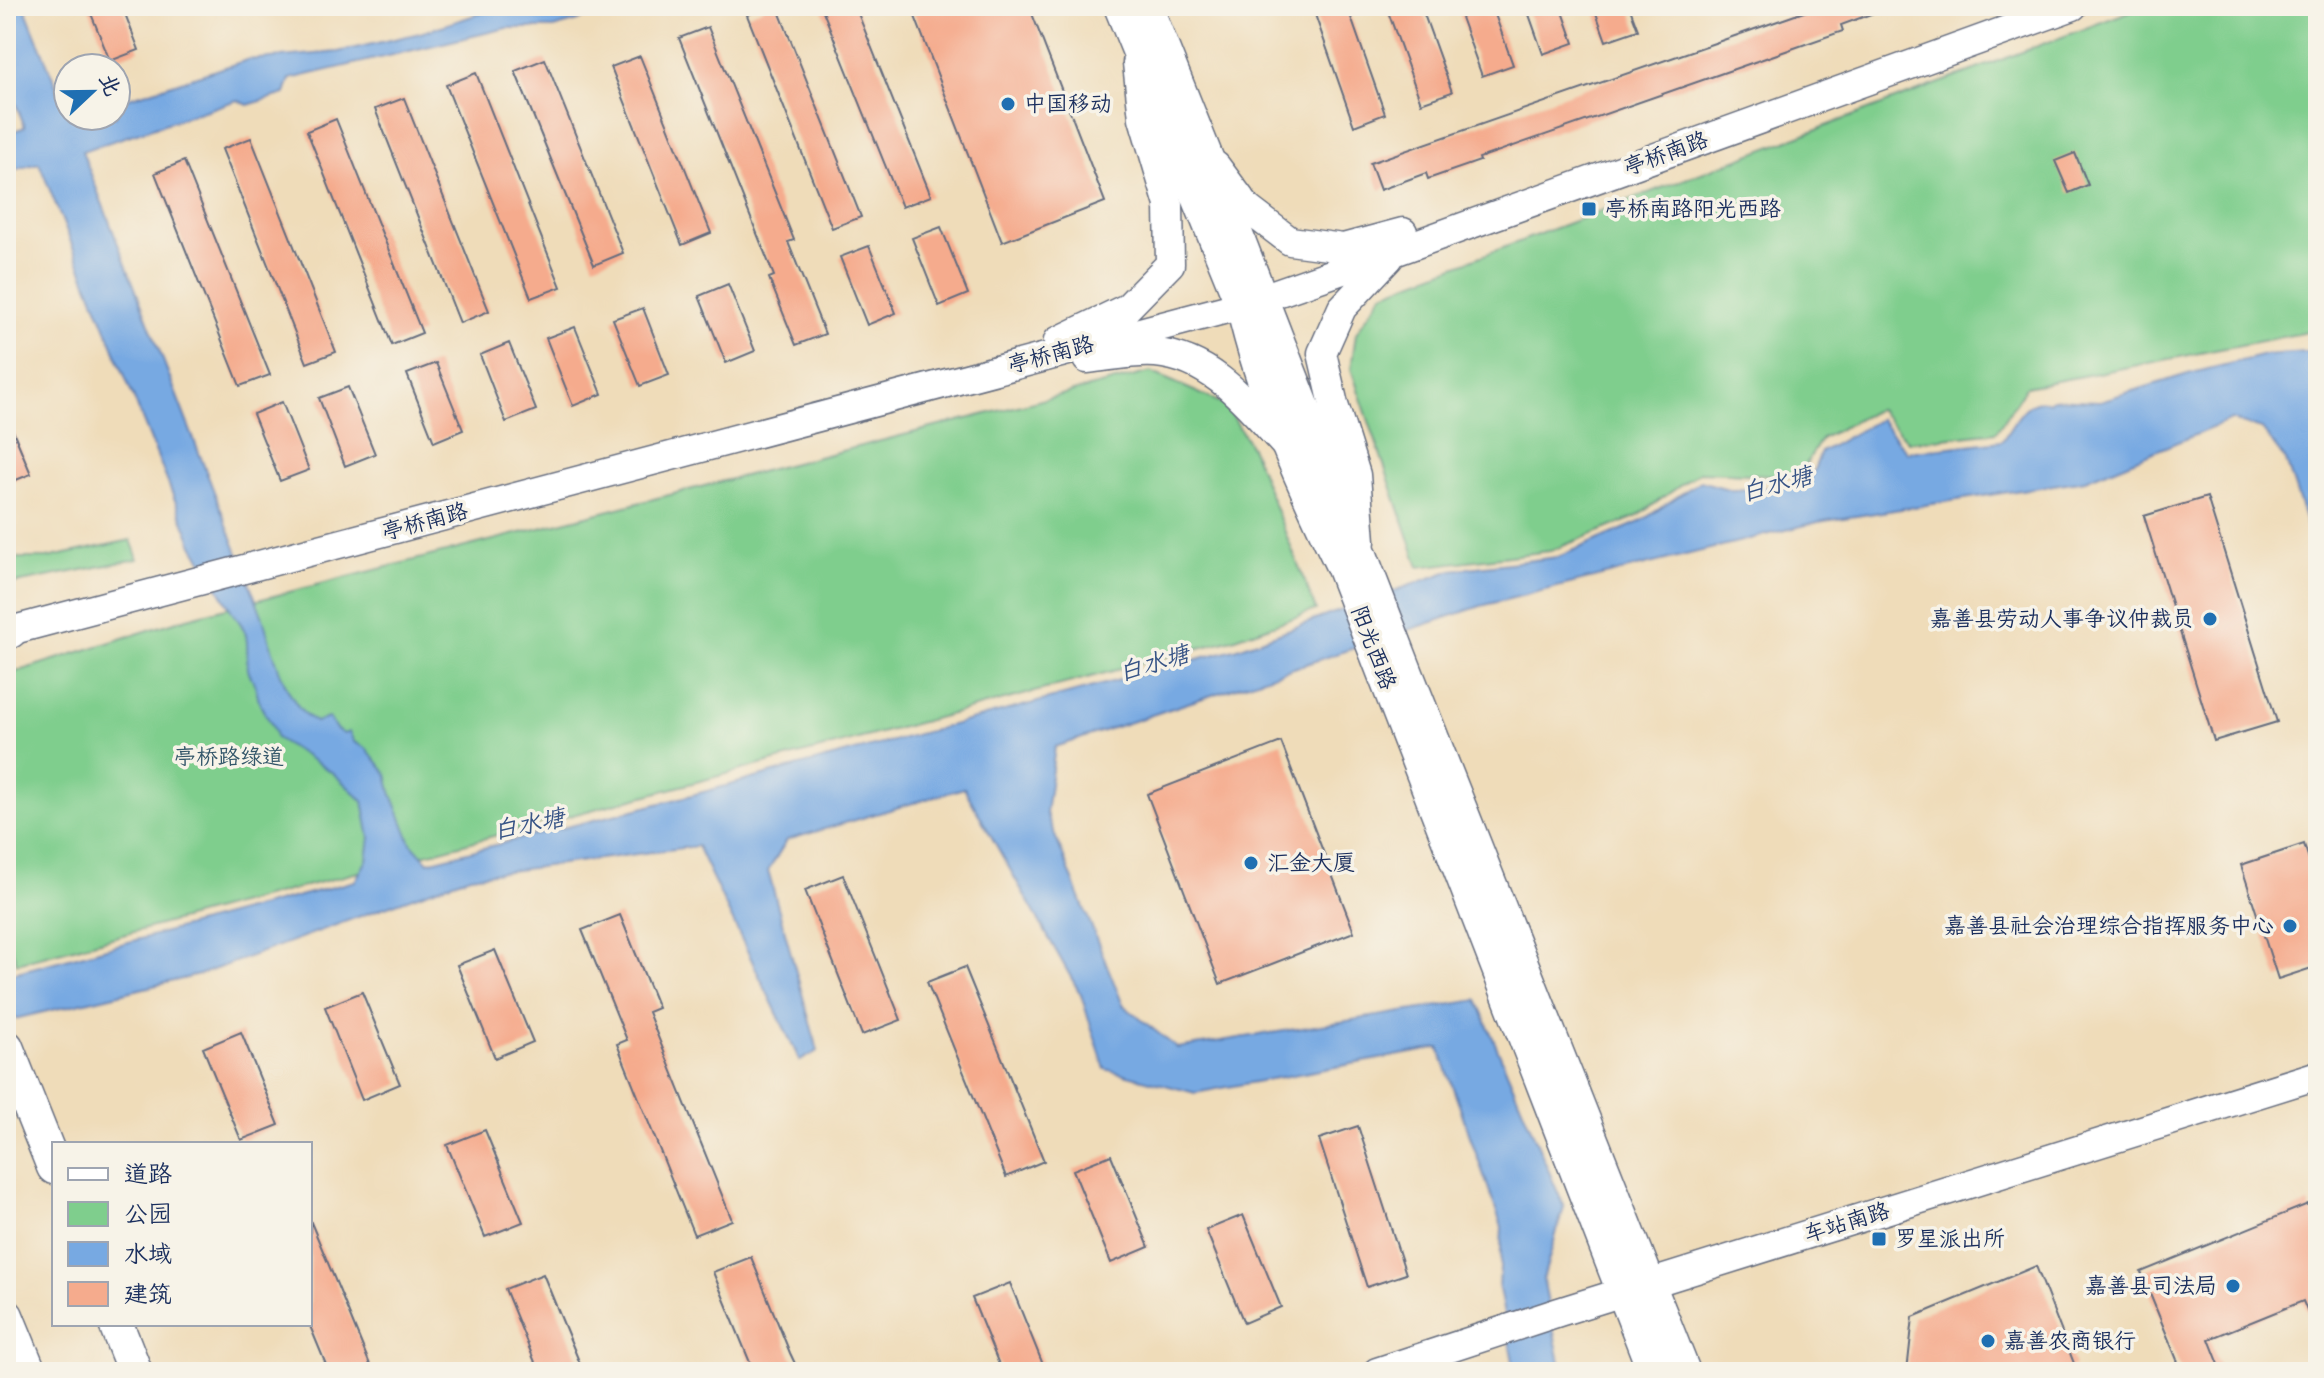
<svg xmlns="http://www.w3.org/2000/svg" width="2324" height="1378" font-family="'Architects Daughter','LXGW WenKai TC',sans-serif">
	<rect width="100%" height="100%" fill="#f7f3e8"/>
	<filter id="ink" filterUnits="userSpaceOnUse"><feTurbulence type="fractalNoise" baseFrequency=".0125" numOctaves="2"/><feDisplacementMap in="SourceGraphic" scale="16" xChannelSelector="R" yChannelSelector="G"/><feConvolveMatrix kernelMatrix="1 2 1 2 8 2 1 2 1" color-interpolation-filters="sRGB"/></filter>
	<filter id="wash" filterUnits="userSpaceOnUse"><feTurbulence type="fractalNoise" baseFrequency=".006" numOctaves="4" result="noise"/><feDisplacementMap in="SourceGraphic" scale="32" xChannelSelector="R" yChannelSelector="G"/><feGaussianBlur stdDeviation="1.8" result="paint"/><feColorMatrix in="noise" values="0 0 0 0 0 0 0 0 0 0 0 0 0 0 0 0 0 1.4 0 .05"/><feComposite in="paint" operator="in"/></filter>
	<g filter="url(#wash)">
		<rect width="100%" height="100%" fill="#efdcb9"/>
		<!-- green -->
		<path fill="#7fce8d" stroke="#4d7e76" stroke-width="2" d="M2144 6H2318V330L2026 387 1996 432 1909 442 1878 409 1822 438 1798 476 1699 472 1636 517 1550 551 1419 567 1351 369 1356 333 1383 293Z
			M1151 372 1226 405 1252 449 1316 610 1233 639 17 963 6 934V675L187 618Z
			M131 540 138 559 6 585V558H47Z"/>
		<!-- water -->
		<path fill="#77a9e2" stroke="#496ca0" stroke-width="2" d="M6 6H24L69 118 75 116H116V102L247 60 338 52 420 33 503 6H604L578 21 553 28H507L290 79 285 94 248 105 237 100 82 151 263 618C272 649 286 707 316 722L329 718 336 729 344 734 349 732 354 742 366 748 387 774 391 792 411 843 428 862 677 799 1238 648 1452 570 1558 557 1640 522 1700 481 1732 490 1808 485 1821 452 1880 419 1907 452 2002 441C2014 424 2026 395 2049 402L2052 399 2100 401 2188 374 2265 355 2318 351V584L2313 543 2286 461 2262 429 2231 420 2085 480 1818 522 1481 606 1055 747 1046 813 1123 1005 1177 1048 1477 1000 1564 1207 1543 1279 1562 1372H1515L1499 1289 1502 1227 1439 1048 1195 1093 1105 1069 1081 995 964 788 787 840 768 871 818 1051 800 1061 697 846 470 876 199 975 6 1021V975L355 881 367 860 370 838 363 801 333 773 276 738C275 725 265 716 260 704 258 698 257 692 255 686 253 680 249 675 248 669 245 646 253 636 234 615L193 545 39 163 6 172V134L25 127 6 79Z"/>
		<g id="blocks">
			<!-- building -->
			<path fill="#f5ab8d" d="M88 6H122L139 50 110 61Z
				M768 6H777L861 217 832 228 747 15Z
				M821 6H855L931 196 902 207Z
				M911 6H1029L1105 202 1002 242Z
				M1312 6H1347L1385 114 1354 126Z
				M1386 6H1421L1452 92 1421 103Z
				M1467 6H1492L1513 65 1482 76 1458 9Z
				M1526 6H1561L1574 43 1543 54Z
				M1606 6H1629L1638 30 1606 41 1595 10Z
				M1821 6H1887V8L1841 25 1843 31 1479 158 1480 161 1428 179 1426 173 1380 190 1370 163Z
				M708 27 794 240 788 242 825 334 796 345 769 278 774 276 679 38Z
				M640 56 711 233 682 245 611 67Z
				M545 59 623 253 594 265 515 71Z
				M476 73 561 287 531 298 446 85Z
				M404 98 489 311 460 323 375 109Z
				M336 119 422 333 392 345 307 131Z
				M251 138 336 352 307 363 222 149Z
				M2075 153 2088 185 2069 193 2055 161Z
				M184 161 270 375 240 386 155 173Z
				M941 227 968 294 939 306 912 238Z
				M869 246 896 313 867 325 840 257Z
				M728 284 755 351 726 363 699 296Z
				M643 308 669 375 640 386 613 319Z
				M575 327 602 394 573 406 546 338Z
				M509 343 536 410 506 422 480 355Z
				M436 363 463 430 434 442 407 374Z
				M348 387 375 454 345 466 319 398Z
				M282 402 309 470 280 481 253 414Z
				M6 414 31 474 6 484Z
				M2207 497 2277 722 2214 741 2144 516Z
				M1281 742 1354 932 1220 984 1147 794Z
				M2304 844 2318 887V966L2278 979 2241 865Z
				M843 875 901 1020 862 1035 805 890Z
				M620 915 658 1008 648 1012 732 1220 694 1235 617 1044 627 1040 582 930Z
				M495 950 533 1042 495 1058 457 965Z
				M965 967 1044 1161 1006 1177 927 982Z
				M362 992 400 1084 362 1100 325 1007Z
				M241 1032 279 1125 241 1140 203 1048Z
				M1358 1126 1406 1274 1367 1287 1319 1139Z
				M485 1130 523 1222 485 1237 447 1145Z
				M1111 1155 1149 1247 1111 1263 1073 1170Z
				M2308 1204 2318 1229V1337L2303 1301 2209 1339 2222 1372H2182L2141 1272Z
				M1243 1215 1281 1307 1244 1323 1206 1230Z
				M310 1220 343 1299 373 1372H329L310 1326Z
				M751 1257 790 1353 799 1372H755L751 1365 713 1272Z
				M2036 1266 2075 1366 2062 1372H1907L1913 1317Z
				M543 1274 581 1366 567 1372H539L505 1289Z
				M1010 1283 1046 1372H1002L972 1298Z"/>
		</g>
	</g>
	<g filter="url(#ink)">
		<use href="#blocks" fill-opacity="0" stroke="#656c7e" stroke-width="2"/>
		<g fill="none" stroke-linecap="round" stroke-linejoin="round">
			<!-- tertiary casing -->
			<g stroke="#656c7e" stroke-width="31">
				<path id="tertiary" d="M1216 166 1248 209 1290 241 1343 248 1403 232
					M1058 341 1127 308 1170 264 1169 205 1143 118 1137 63
					M1087 359C1109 357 1134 351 1156 353 1213 358 1248 405 1284 444
					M1361 541 1356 475 1334 405 1322 353 1342 308 1389 258
					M6 632 1242 305 1394 252 2073 6
					M1377 1372 1559 1312 2318 1075"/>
			</g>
			<!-- secondary casing -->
			<g stroke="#656c7e" stroke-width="35">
				<path id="secondary" d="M1120 6 1242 305C1263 396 1301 482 1342 566L1654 1372
					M1146 6 1211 168 1408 676 1684 1372"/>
			</g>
			<!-- primary casing -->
			<g stroke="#656c7e" stroke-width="37">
				<path id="primary" d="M6 631H10
					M6 1047 54 1167
					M6 1316 29 1372
					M116 1324 135 1372"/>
			</g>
			<!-- tertiary -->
			<use href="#tertiary" stroke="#fff" stroke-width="28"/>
			<!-- secondary -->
			<use href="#secondary" stroke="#fff" stroke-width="32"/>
			<!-- primary -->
			<use href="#primary" stroke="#fff" stroke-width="34"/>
		</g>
	</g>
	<!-- markers -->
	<g fill="#1f6fb2" stroke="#f7f3e8" stroke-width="3">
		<circle cx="1008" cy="104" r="8"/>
		<rect x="1581" y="201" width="16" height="16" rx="4"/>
		<circle cx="2210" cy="619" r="8"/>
		<circle cx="1251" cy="863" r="8"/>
		<circle cx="2290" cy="926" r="8"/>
		<rect x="1871" y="1231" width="16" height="16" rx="4"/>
		<circle cx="2233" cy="1286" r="8"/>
		<circle cx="1988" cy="1341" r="8"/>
	</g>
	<g text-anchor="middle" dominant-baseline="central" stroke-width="7" stroke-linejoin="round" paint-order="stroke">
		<!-- poi labels -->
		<g font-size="22" fill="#1b2f5e" stroke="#f7f3e8" text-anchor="start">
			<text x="1024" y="104">中国移动</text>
			<text x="1605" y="209">亭桥南路阳光西路</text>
			<text x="2194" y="619" text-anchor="end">嘉善县劳动人事争议仲裁员</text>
			<text x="1267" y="863">汇金大厦</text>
			<text x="2274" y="926" text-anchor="end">嘉善县社会治理综合指挥服务中心</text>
			<text x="1895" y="1239">罗星派出所</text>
			<text x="2217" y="1286" text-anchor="end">嘉善县司法局</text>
			<text x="2004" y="1341">嘉善农商银行</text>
		</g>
		<!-- street labels -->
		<g font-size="22" fill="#1b2f5e" stroke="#f7f3e8">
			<text transform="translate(1666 154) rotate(-20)">亭桥南路</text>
			<text transform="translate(1051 355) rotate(-15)">亭桥南路</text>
			<text transform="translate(425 522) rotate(-15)">亭桥南路</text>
			<text transform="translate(1373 648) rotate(69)">阳光西路</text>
			<text transform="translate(1847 1223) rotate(-17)">车站南路</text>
		</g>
		<!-- park labels -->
		<g font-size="22" fill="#34576a" stroke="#f7f3e8">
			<text x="229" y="757">亭桥路绿道</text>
		</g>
		<!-- water labels -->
		<g font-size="24" font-style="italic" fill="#375486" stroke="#f7f3e8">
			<text transform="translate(1777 485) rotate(-15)">白水塘</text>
			<text transform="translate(1154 664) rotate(-16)">白水塘</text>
			<text transform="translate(529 825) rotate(-11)">白水塘</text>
		</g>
	</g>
	<!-- margin -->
	<rect width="2324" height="1378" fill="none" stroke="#f7f3e8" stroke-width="32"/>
	<!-- legend -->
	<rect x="52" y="1142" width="260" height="184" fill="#f7f3e8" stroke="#9fa5b1" stroke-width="2"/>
	<rect x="68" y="1168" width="40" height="12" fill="#ffffff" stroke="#9fa5b1" stroke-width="2"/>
	<text x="124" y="1182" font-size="24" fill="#1b2f5e">道路</text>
	<rect x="68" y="1202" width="40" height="24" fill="#7fce8d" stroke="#9fa5b1" stroke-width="2"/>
	<text x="124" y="1222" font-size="24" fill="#1b2f5e">公园</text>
	<rect x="68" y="1242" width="40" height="24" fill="#77a9e2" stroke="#9fa5b1" stroke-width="2"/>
	<text x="124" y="1262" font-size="24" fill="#1b2f5e">水域</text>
	<rect x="68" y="1282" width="40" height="24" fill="#f5ab8d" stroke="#9fa5b1" stroke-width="2"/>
	<text x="124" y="1302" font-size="24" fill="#1b2f5e">建筑</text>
	<!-- north arrow -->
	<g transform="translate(92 92) rotate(68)"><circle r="38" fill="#f7f3e8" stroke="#9fa5b1" stroke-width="2"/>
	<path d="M0-6L14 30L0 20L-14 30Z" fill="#1f6fb2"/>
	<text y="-12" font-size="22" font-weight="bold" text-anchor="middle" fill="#1b2f5e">北</text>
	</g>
</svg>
